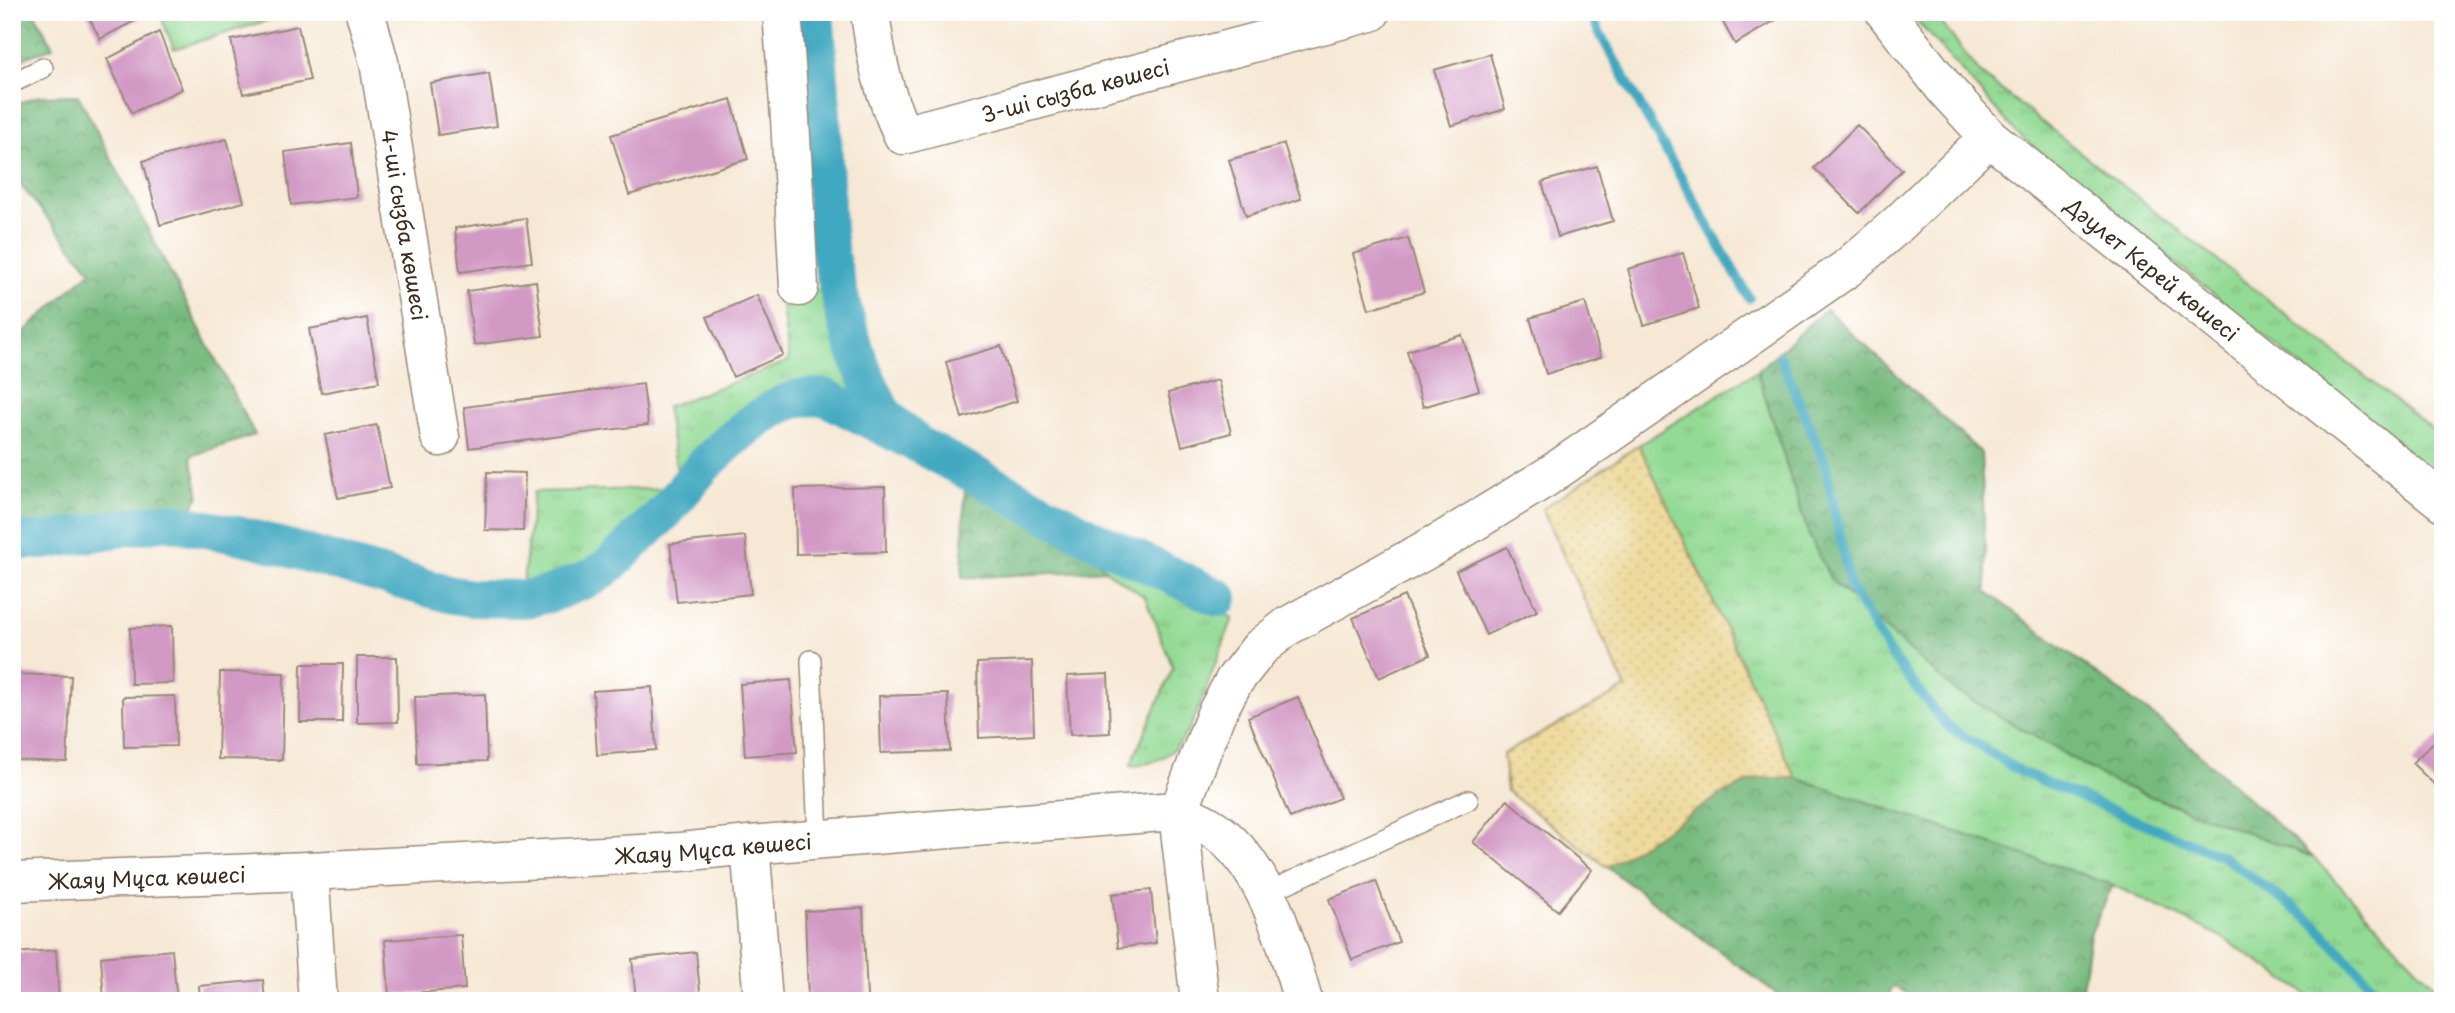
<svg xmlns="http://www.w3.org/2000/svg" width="2455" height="1013" font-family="'Playpen Sans',sans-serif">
	<defs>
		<pattern id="grass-tufts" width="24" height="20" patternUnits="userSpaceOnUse" patternTransform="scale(1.75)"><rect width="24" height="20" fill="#93da94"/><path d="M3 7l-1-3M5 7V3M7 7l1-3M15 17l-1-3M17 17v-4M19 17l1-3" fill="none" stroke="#80bb7f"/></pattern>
		<pattern id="forest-crowns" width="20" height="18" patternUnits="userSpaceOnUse" patternTransform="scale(1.75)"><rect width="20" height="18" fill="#76ba7e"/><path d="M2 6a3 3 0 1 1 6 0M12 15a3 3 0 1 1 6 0" fill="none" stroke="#629767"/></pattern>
		<pattern id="sand-dots" width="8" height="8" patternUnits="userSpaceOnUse" patternTransform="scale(1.75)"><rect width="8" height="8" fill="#eeda9e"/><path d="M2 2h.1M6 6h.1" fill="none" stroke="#cdbb88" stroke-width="1.8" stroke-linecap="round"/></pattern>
	</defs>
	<rect width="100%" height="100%" fill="#fff"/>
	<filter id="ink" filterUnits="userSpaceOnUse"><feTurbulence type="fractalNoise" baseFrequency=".0143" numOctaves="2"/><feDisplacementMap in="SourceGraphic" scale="14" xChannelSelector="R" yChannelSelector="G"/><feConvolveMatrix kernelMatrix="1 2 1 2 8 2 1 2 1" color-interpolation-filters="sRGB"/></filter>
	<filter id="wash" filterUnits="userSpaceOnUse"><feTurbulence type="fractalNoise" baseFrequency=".00686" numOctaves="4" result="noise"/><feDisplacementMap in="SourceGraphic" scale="28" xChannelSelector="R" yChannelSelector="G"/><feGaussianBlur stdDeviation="1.57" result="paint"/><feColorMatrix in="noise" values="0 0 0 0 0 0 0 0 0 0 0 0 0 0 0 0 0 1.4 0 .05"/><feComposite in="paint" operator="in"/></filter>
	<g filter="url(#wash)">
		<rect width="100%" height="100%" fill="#f6e8d4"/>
		<!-- grass -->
		<path fill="url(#grass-tufts)" stroke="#678259" stroke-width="2" d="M159 12H295L174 49Z
			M1909 12H1933L1981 74 2443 438V483L2016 132Z
			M825 289 856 376 858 404C852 400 846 395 840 392 798 373 743 419 715 447 702 460 692 475 680 488 658 512 632 537 606 557 580 577 553 584 522 590L534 492 680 488 666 407 789 361 781 297Z
			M1757 371 1808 533 1831 580 1953 689 2115 783 2313 857 2443 995V1001H2317L2220 936 2113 885 1796 778 1639 445Z
			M1093 552 1233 618C1224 641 1216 663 1207 686 1192 726 1180 764 1130 766L1173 668 1145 597 1105 570Z"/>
		<!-- forest -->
		<path fill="url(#forest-crowns)" stroke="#58724e" stroke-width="2" d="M12 12H34L53 47 12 63Z
			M78 95 255 435 191 456 199 496 175 537 12 551V429L15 427 12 343 91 271 12 175V105L39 96Z
			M1826 309 1981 453 1987 592 2176 733 2313 857 2115 783 1953 689 1831 580 1808 533 1757 371Z
			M965 484 1093 552 1105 570 962 578Z
			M1758 778H1796L2113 885 2090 934 2080 1001H1922L1893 986 1886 1001H1786L1607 867 1722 794Z"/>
		<!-- sand -->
		<path fill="url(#sand-dots)" stroke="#94825e" stroke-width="2" d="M1639 445 1796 778H1758L1722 794 1607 867 1507 791 1503 754 1626 688 1542 509Z"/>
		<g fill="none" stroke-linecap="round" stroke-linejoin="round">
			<!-- stream -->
			<path stroke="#40a8c0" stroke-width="10" d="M1590 12 1600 34 1749 298
				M1780 356 1825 463 1850 586 1890 654 1946 725 2021 772 2224 857 2315 924 2386 1001"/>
			<!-- canal -->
			<path stroke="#40a8c0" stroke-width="38" d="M815 12 821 92 827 229 830 255 845 317 860 364 882 411 893 423 919 445 1092 538 1219 598
				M12 541H43L166 521 252 538 448 594 471 598 526 599 550 594 595 576 612 563 666 511 704 465 731 440 756 420 781 405 799 398 825 397 919 445"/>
		</g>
		<g id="blocks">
			<!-- building -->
			<path fill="#d299c5" d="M86 12H152L100 39Z
				M1717 12H1789L1735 44Z
				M298 26 310 80 243 94 231 40Z
				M159 32 182 89 132 113 107 59Z
				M1490 54 1505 109 1451 126 1434 70Z
				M489 73 497 126 438 135 430 83Z
				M731 99 748 159 629 195 611 135Z
				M1857 125 1902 170 1859 213 1814 168Z
				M227 139 244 202 160 225 143 161Z
				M351 143 357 197 291 205 285 152Z
				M1284 144 1301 199 1246 216 1229 160Z
				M1597 166 1613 221 1558 237 1542 182Z
				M526 218 532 262 460 272 455 228Z
				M1408 238 1424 292 1369 309 1353 254Z
				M1683 253 1699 308 1644 325 1628 269Z
				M536 281 543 336 474 345 467 291Z
				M757 295 783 355 733 377 707 317Z
				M1585 302 1601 357 1546 374 1530 318Z
				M367 318 379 382 321 393 309 329Z
				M1462 335 1479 390 1423 407 1407 351Z
				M1001 346 1017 401 962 418 946 362Z
				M1218 380 1231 433 1182 446 1168 393Z
				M643 384 648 425 469 448 464 407Z
				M377 425 390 488 338 498 325 435Z
				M487 472 525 473 523 531 485 530Z
				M885 487 886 552 796 554 795 489Z
				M745 536 751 594 677 602 670 544Z
				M1507 547 1537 611 1486 635 1456 571Z
				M1404 596 1430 655 1379 678 1353 618Z
				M172 626 173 683 131 684 130 628Z
				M357 657H397L398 722 357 723Z
				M1032 661 1034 735 979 738 977 663Z
				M301 664H343L342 722H300Z
				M220 672 284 673 282 760 218 759Z
				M12 674 71 676 67 762 12 760Z
				M1108 674 1110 733 1070 735 1067 676Z
				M791 680 797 752 745 756 740 684Z
				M652 687 656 750 597 755 593 691Z
				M485 694 487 761 417 764 415 697Z
				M948 694 950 751 881 753 879 696Z
				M175 696 176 746 124 747 123 697Z
				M1298 697 1340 798 1290 818 1248 717Z
				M2443 733V793L2412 763Z
				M1507 800 1592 870 1558 911 1473 842Z
				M1376 881 1399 942 1352 960 1329 899Z
				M1151 890 1156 943 1118 948 1112 894Z
				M863 908 867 998 808 1000 805 911Z
				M461 935 465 989 389 995 385 940Z
				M56 950 59 1001H12V953Z
				M172 950 177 1001H104L101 957Z
				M696 952 701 1001H636L632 959Z
				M263 980 265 1001H200L199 986Z"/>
		</g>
	</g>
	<g filter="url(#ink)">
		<use href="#blocks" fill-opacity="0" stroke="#988979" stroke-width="2"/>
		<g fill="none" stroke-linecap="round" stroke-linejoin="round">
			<!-- service casing -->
			<g stroke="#988979" stroke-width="22">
				<path id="service" d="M12 83 43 68
					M811 660 818 839
					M1266 893 1468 800"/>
			</g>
			<!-- minor casing -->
			<g stroke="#988979" stroke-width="41">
				<g id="minor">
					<path id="s1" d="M365 12 379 62 440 437"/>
					<path d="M782 12 790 118 799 287"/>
					<path id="s2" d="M870 12C876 60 883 92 903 135L1371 12"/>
					<path id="s3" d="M1989 137 2443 502"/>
					<path d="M1178 813 1200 1001"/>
					<path d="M750 845 763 1001"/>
					<path d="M309 871 318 1001"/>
				</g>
			</g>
			<!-- tertiary casing -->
			<g stroke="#988979" stroke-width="41">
				<g id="tertiary">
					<path d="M1178 813 1216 714 1234 681 1260 648 1288 626 1444 540 1547 477 1846 269 1896 226 1989 137 1946 90 1885 12"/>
					<path id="s4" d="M12 882 309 871 680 852 750 845 1162 812C1253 816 1283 930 1303 1001"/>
				</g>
			</g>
			<!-- service -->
			<use href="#service" stroke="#fff" stroke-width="19"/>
			<!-- minor -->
			<use href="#minor" stroke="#fff" stroke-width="38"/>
			<!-- tertiary -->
			<use href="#tertiary" stroke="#fff" stroke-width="38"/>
		</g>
	</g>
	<g text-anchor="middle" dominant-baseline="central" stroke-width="5" stroke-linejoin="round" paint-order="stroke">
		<!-- street labels -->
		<g font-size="21" fill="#3b2a1e" stroke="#fff">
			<text stroke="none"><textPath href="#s2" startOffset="306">3-ші сызба көшесі</textPath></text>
			<text stroke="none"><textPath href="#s1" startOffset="217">4-ші сызба көшесі</textPath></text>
			<text stroke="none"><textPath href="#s3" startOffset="210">Дәулет Керей көшесі</textPath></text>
			<text stroke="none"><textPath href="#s4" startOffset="702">Жаяу Мұса көшесі</textPath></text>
			<text stroke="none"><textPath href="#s4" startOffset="135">Жаяу Мұса көшесі</textPath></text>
		</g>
	</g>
	<!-- margin -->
	<rect width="2455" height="1013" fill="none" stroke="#fff" stroke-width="42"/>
</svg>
